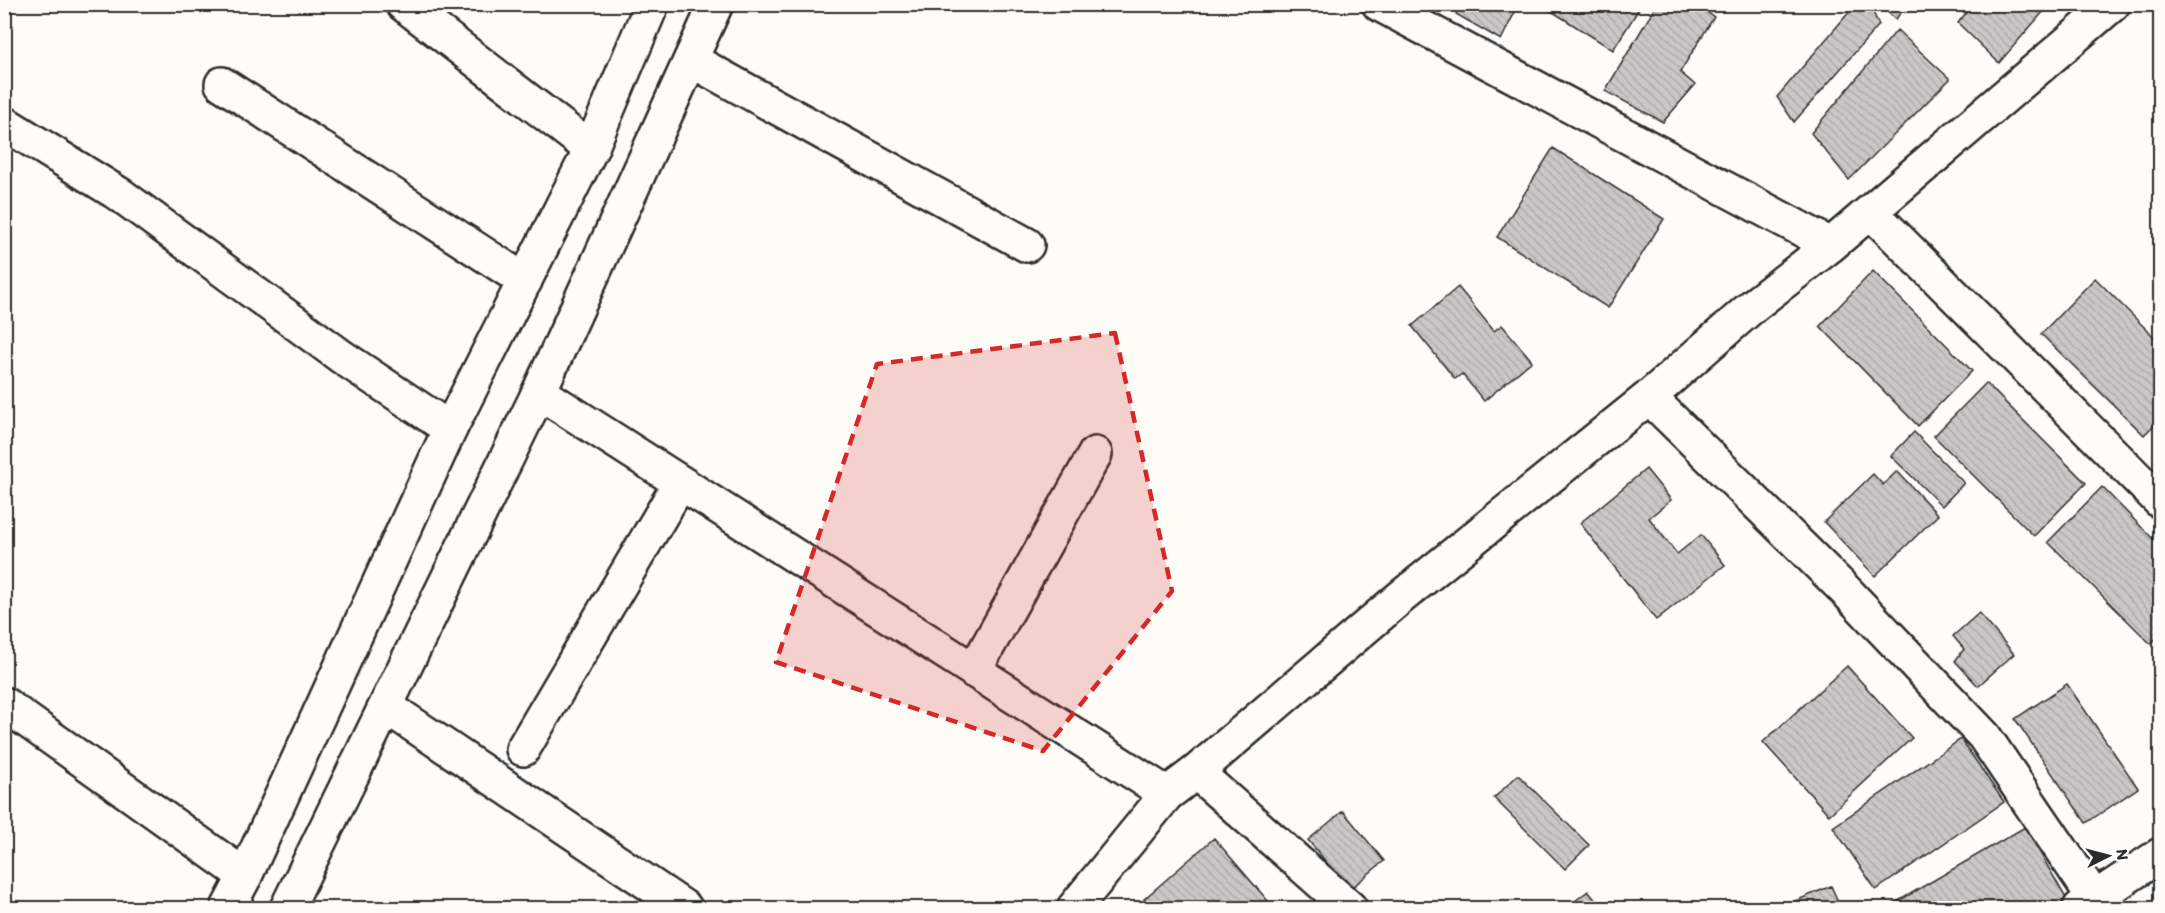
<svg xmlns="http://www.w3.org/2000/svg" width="2165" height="913" font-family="Itim,sans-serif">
	<defs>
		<pattern id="building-back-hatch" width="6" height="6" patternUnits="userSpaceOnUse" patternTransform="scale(1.5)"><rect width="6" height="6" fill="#c9c8c4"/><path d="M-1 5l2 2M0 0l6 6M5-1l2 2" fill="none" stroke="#adaca9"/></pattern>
	</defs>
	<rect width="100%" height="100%" fill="#fdfcf7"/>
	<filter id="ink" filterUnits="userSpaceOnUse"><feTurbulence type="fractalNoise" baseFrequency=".0167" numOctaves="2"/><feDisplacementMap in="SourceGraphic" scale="12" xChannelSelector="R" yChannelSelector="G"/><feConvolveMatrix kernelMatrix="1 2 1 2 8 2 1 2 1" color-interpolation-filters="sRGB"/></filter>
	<g filter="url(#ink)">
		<!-- building -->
		<path fill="url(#building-back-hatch)" stroke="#2b2b2b" stroke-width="1.5" d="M1461 4H1519L1501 40 1456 14Z
			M1547 4H1642L1613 50 1545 7Z
			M1657 4H1695L1714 17 1680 72 1695 85 1663 122 1605 91Z
			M1856 4H1869L1879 25 1794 122 1777 97Z
			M1877 4H1907L1896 19Z
			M1973 4H2050L1999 63 1958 23Z
			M1897 30 1950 79 1849 180 1811 133Z
			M1553 148 1664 219 1608 308 1497 237Z
			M1873 271 1972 371 1918 426 1820 326Z
			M2095 278 2160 343V419L2144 435 2041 334Z
			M1458 287 1494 331 1502 325 1532 361 1484 401 1462 374 1455 379 1412 326Z
			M1986 383 2086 483 2034 536 1934 436Z
			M1914 432 1964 483 1942 506 1891 456Z
			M1646 469 1671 500 1649 518 1677 554 1701 535 1725 565 1656 620 1580 523Z
			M1897 471 1938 515 1875 576 1824 522 1873 474 1883 485Z
			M2102 487 2160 546V634L2151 644 2048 542Z
			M1979 613 2014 654 1978 686 1955 661 1964 649 1953 636Z
			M1847 666 1912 738 1829 815 1763 742Z
			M2067 684 2138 788 2086 823 2015 719Z
			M1961 739 2004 802 1876 890 1833 827Z
			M1518 775 1589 845 1565 869 1494 798Z
			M1343 811 1384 861 1349 890 1308 840Z
			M2025 827 2067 900 2053 908H1889L1888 907Z
			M1214 838 1274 908H1152L1144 899Z
			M1831 886 1841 908H1779Z
			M1588 891 1602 908H1566Z"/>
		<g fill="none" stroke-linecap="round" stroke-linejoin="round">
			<!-- minor casing -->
			<g stroke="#2b2b2b" stroke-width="38">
				<path id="minor" d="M403 4 591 149
					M1379 4 1831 245
					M691 60 1027 245
					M222 84 525 281
					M4 123 122 196 342 357 450 429
					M1871 212 2160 501
					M539 392 1167 794
					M1649 397 1848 593 1984 736 2095 899
					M974 671 1095 454
					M4 704 245 876
					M387 707 685 908
					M523 749 680 483
					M1196 772 1350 908
					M1074 908 1167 794 1196 772 1401 597 1649 397 1754 305 1831 245 2113 4
					M2080 908 2160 855"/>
			</g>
			<!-- major casing -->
			<g stroke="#2b2b2b" stroke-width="38">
				<path id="major" d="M228 908 245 876 450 429 591 149 652 4
					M287 908 539 392 716 4"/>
			</g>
			<!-- minor -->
			<use href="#minor" stroke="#fdfcf7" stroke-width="33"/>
			<!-- major -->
			<use href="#major" stroke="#fdfcf7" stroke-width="33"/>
		</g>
	</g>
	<!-- marked area -->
	<path fill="#d62828" fill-opacity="0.2" stroke="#d62828" stroke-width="4.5" stroke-dasharray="12 8" stroke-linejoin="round" d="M1115 333 1172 591 1043 751 776 662 877 364Z"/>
	<!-- margin -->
	<rect width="2165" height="913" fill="none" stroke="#fdfcf7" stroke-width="24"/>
	<rect x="12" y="12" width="2141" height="889" fill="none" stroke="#2b2b2b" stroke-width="2" filter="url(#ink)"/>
	<!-- north arrow -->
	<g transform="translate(2108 856) rotate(84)" stroke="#fdfcf7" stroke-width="4.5" paint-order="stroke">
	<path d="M0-4.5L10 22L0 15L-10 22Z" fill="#2b2b2b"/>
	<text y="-9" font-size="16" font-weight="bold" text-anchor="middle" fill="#2b2b2b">N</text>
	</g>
</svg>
